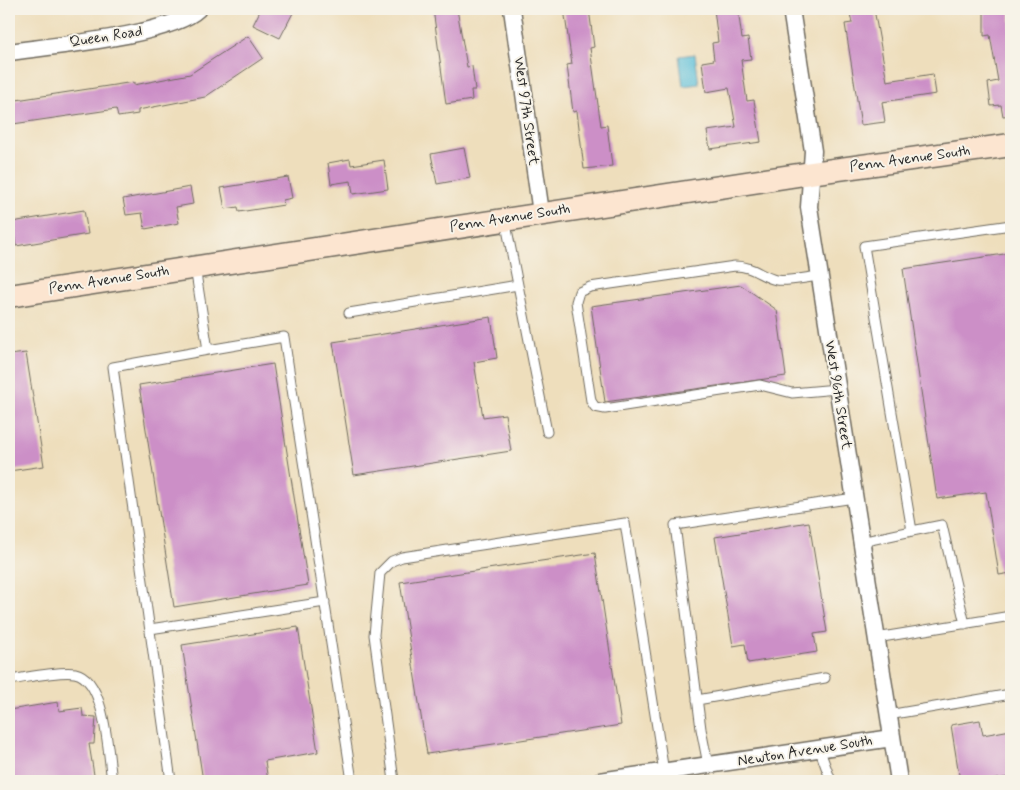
<svg xmlns="http://www.w3.org/2000/svg" width="1020" height="790" font-family="Mynerve,sans-serif">
	<rect width="100%" height="100%" fill="#f7f3e8"/>
	<filter id="ink" filterUnits="userSpaceOnUse"><feTurbulence type="fractalNoise" baseFrequency=".02" numOctaves="2"/><feDisplacementMap in="SourceGraphic" scale="10" xChannelSelector="R" yChannelSelector="G"/><feConvolveMatrix kernelMatrix="1 2 1 2 8 2 1 2 1" color-interpolation-filters="sRGB"/></filter>
	<filter id="wash" filterUnits="userSpaceOnUse"><feTurbulence type="fractalNoise" baseFrequency=".0096" numOctaves="4" result="noise"/><feDisplacementMap in="SourceGraphic" scale="20" xChannelSelector="R" yChannelSelector="G"/><feGaussianBlur stdDeviation="1.12" result="paint"/><feColorMatrix in="noise" values="0 0 0 0 0 0 0 0 0 0 0 0 0 0 0 0 0 1.4 0 .05"/><feComposite in="paint" operator="in"/></filter>
	<g filter="url(#wash)">
		<rect width="100%" height="100%" fill="#eedebc"/>
		<!-- water -->
		<path fill="#5bbfd9" stroke="#437582" d="M695 54 699 84 683 86 679 56Z"/>
		<g id="blocks">
			<!-- building -->
			<path fill="#cc8fc7" d="M261 9H295L280 38 253 25Z
				M433 9H457L467 67 472 66 475 90H471L472 100 446 104Z
				M564 9H589L594 47 590 48 601 126 607 125 612 166 584 169 577 111 573 112 567 65 572 64Z
				M714 9H738L742 39 748 38 751 59 741 60 747 101 754 100 761 142 710 149 707 131 736 127 729 88 706 92 702 62 714 60 712 43 718 42Z
				M849 9H874L887 81 933 74 936 94 882 102 885 122 861 125 845 24 852 23Z
				M984 9H1010L1011 115 1003 116 1001 105 991 106 988 83 998 81 990 35 984 36Z
				M248 36 263 58 205 97 138 110V114L118 117 116 109 13 124 10 101 134 82V85L190 74Z
				M464 148 470 178 437 184 431 154Z
				M350 159 351 165 384 160 388 189 353 194 351 181 331 184 328 163Z
				M288 177 292 198 283 200 284 205 239 212 238 207 225 209 221 188Z
				M190 187 193 204 176 207 179 223 145 229 142 213 126 215 123 199Z
				M84 210 88 234 16 246 12 222Z
				M1011 253V573L999 575 986 492 937 499 903 269Z
				M741 285 777 310 786 376 605 402 591 306Z
				M491 317 497 358 474 362 483 417 505 414 511 451 354 475 333 342Z
				M26 353 44 466 9 471V355Z
				M273 364 308 585 174 607 139 385Z
				M809 522 827 632 814 634 817 652 748 663 745 644 733 646 715 537Z
				M595 553 621 725 427 754 400 582Z
				M298 627 318 752 265 761 268 781H203L182 645Z
				M58 702 59 711 82 708 83 716 96 717 94 744H89L95 781H9V710Z
				M980 720 983 735 1011 730V777L983 781H960L951 725Z"/>
		</g>
	</g>
	<g filter="url(#ink)">
		<use href="#blocks" fill-opacity="0" stroke="#6f6a5e" stroke-width="1"/>
		<g fill="none" stroke-linecap="round" stroke-linejoin="round">
			<!-- lane casing -->
			<g stroke="#6f6a5e" stroke-width="11">
				<path id="lane" d="M505 219 547 432
					M820 276C807 277 789 282 776 280 760 276 753 266 735 266L590 287 579 292 576 302 591 401 595 407 605 409 760 385 792 393 837 389
					M349 313 518 285
					M208 350 284 337 352 781
					M912 531 942 525 965 624
					M861 542 912 531 864 246 1011 225
					M150 629 325 602
					M876 638 1011 616
					M9 680C25 678 60 670 75 673 106 679 108 755 112 781
					M697 700 825 678
					M888 715 1011 694
					M819 748 831 781
					M708 765 701 729 675 525 854 498
					M171 781 113 367 208 350 195 267
					M394 781 374 635 380 573 392 561 402 557 625 523 664 772"/>
			</g>
			<!-- street casing -->
			<g stroke="#6f6a5e" stroke-width="19">
				<path id="street" d="M512 9 541 213
					M791 9 813 151 809 207 899 781
					M9 52C51 46 170 36 198 9
					M600 781 892 738"/>
			</g>
			<!-- secondary casing -->
			<g stroke="#6f6a5e" stroke-width="25">
				<path id="secondary" d="M9 296 811 173 1011 145"/>
			</g>
			<!-- lane -->
			<use href="#lane" stroke="#fff" stroke-width="9"/>
			<!-- street -->
			<use href="#street" stroke="#fff" stroke-width="16"/>
			<!-- secondary -->
			<use href="#secondary" stroke="#fce5d0" stroke-width="22"/>
		</g>
	</g>
	<g text-anchor="middle" dominant-baseline="central" stroke-width="4" stroke-linejoin="round" paint-order="stroke">
		<!-- street labels -->
		<g font-size="15" fill="#2b2b2b" stroke="#f7f3e8">
			<text transform="translate(106 37) rotate(-9)">Queen Road</text>
			<text transform="translate(526 111) rotate(82)">West 97th Street</text>
			<text transform="translate(910 159) rotate(-8)">Penn Avenue South</text>
			<text transform="translate(510 218) rotate(-9)">Penn Avenue South</text>
			<text transform="translate(109 280) rotate(-9)">Penn Avenue South</text>
			<text transform="translate(838 395) rotate(81)">West 96th Street</text>
			<text transform="translate(805 751) rotate(-9)">Newton Avenue South</text>
		</g>
	</g>
	<!-- margin -->
	<rect width="1020" height="790" fill="none" stroke="#f7f3e8" stroke-width="30"/>
</svg>
